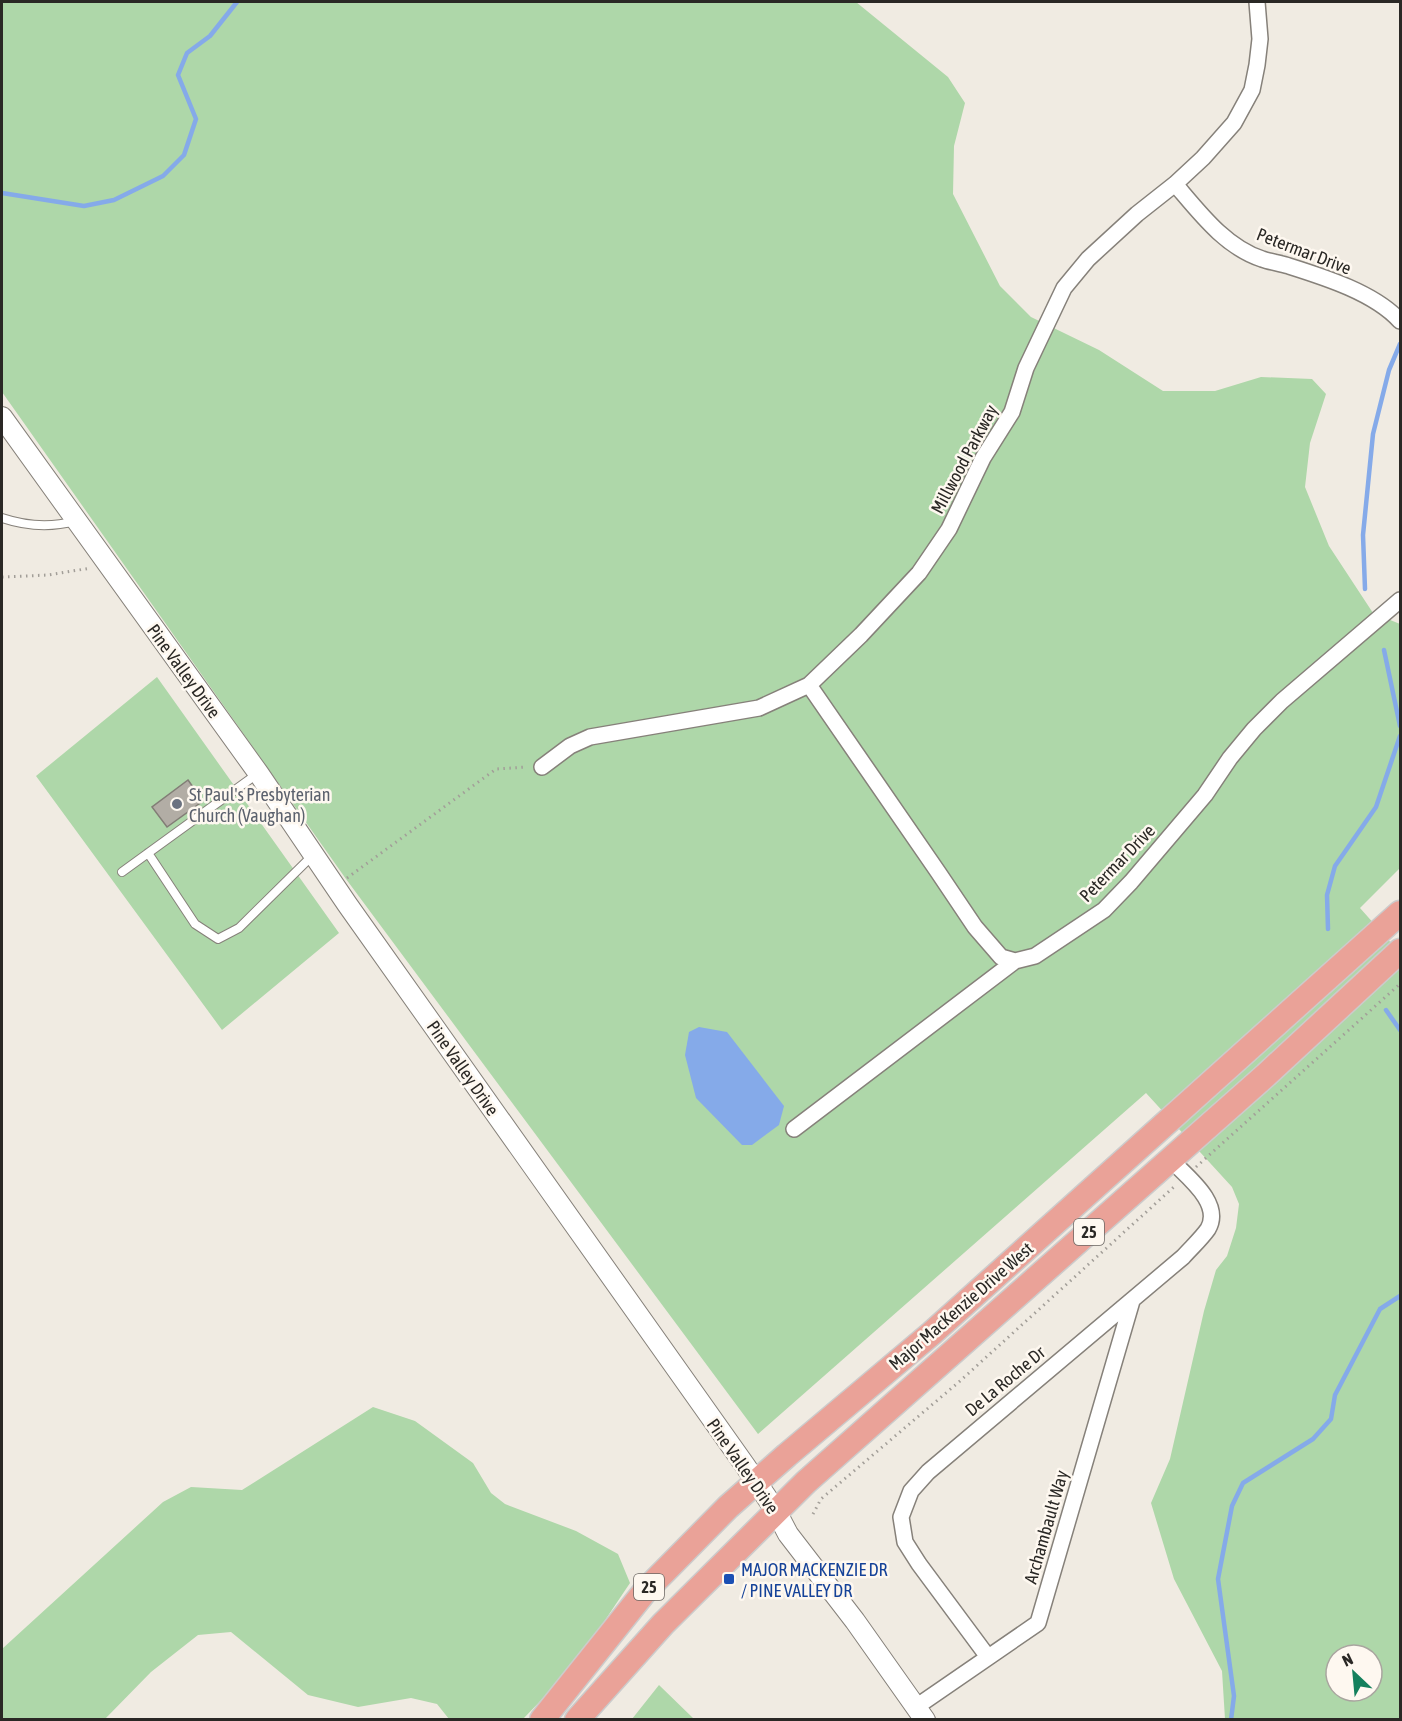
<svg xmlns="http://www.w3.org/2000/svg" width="1402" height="1721" font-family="'Asap Condensed',sans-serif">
	<rect width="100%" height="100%" fill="#f0ebe2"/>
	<!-- green -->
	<path fill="#aed7a9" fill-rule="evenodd" d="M2 2H856L948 77 965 103 954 146 953 194 1000 286 1031 317 1099 350 1163 391H1215L1261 377 1312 379 1326 394 1310 443 1305 487 1329 546 1373 613 1400 624V868L1360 908 1400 953V1719H1225L1222 1671 1174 1579 1151 1503 1170 1459 1204 1311 1216 1270 1227 1256 1236 1228 1239 1204 1232 1187 1146 1093 758 1434 346 879 2 392ZM1336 1655H1372V1691H1336Z
		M157 677 339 933 222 1030 36 776Z
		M373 1407 415 1421 473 1463 491 1493 505 1504 576 1531 618 1554 630 1583 575 1665 523 1719H449L437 1704 411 1698 358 1707 308 1695 231 1632 198 1635 151 1672 105 1719 2 1720V1649L163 1502 191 1487 242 1490Z
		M659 1685 694 1719H632Z"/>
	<!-- water -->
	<path fill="#85aae9" d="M699 1027 727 1032 784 1106 779 1125 752 1145H742L696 1098 685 1055 689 1032Z"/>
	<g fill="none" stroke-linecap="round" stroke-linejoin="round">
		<!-- stream -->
		<path stroke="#85aae9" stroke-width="4.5" d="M2 193 84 206 114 200 163 176 184 155 196 119 178 75 187 53 210 36 237 2
			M1365 589 1363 535 1373 434 1389 370 1400 344
			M1384 650 1400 726
			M1328 929 1327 895 1335 866 1376 807 1400 736
			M1386 1010 1400 1030
			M1231 1720 1234 1696 1218 1579 1232 1506 1243 1483 1313 1439 1331 1419 1335 1395 1380 1309 1400 1296"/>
	</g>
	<!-- building -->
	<path fill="#b2ada5" stroke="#827d76" stroke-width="1.5" d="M188 780 203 801 167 827 152 807Z"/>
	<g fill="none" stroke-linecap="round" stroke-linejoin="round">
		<!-- service casing -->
		<g stroke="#86817a" stroke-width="10">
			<path id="service" d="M2 518C26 526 50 528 75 521
				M148 853 195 924 218 939 239 928 312 856
				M122 872 257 774"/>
		</g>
		<!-- minor casing -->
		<g stroke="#86817a" stroke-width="18">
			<path id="minor" d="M1175 184C1199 212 1225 247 1262 259 1270 262 1280 263 1289 266 1324 277 1375 293 1400 321
				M809 685 938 872 975 927 1001 957 1015 961 1035 956 1104 910 1131 882 1205 795 1230 758 1254 729 1282 701 1400 600
				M542 767 570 746 590 737 759 708 809 685 861 635 919 573 949 529 983 458 1012 412 1026 368 1064 288 1088 259 1137 214 1175 184 1203 158 1234 123 1252 90 1257 65 1260 39 1257 2
				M794 1129 1015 961
				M988 1657 919 1564 905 1542 901 1517 911 1491 928 1472 1183 1257C1191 1248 1201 1239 1208 1229 1223 1203 1186 1176 1171 1160
				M916 1707 1038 1623 1132 1301"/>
		</g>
		<!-- tertiary casing -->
		<g stroke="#86817a" stroke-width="22">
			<path id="tertiary" d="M2 417 259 774 347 904 744 1464 776 1511 788 1534 855 1621 925 1720"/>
		</g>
		<!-- primary casing -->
		<g stroke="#cccbcb" stroke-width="27">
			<path id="primary" d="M542 1720 646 1590 728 1507 787 1455 932 1333 1400 913
				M577 1720 663 1624 806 1482 1266 1075 1400 951"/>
		</g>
		<!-- path -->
		<path stroke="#a29e98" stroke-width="3" stroke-dasharray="1.5 4.5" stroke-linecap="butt" d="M2 577 48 575 91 568
			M347 878 496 769 527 767
			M1196 1167 1400 984
			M813 1514 821 1499 960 1381 1176 1185"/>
		<!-- service -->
		<use href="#service" stroke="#fff" stroke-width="8"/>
		<!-- minor -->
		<use href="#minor" stroke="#fff" stroke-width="15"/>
		<!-- tertiary -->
		<use href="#tertiary" stroke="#fff" stroke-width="20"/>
		<!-- primary -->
		<use href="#primary" stroke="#eaa298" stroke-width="24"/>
	</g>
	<!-- markers -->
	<circle fill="#6b7280" stroke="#fef8f0" stroke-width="2" cx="177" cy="804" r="6"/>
	<rect fill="#1a4fb4" stroke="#fef8f0" stroke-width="2" x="723" y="1573" width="12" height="12" rx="3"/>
	<g text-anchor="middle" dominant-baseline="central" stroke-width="5" stroke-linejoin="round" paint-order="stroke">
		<!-- shield labels -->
		<g fill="#fef8f0" stroke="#6a6662" stroke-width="1.5">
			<rect x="1074" y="1219" width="30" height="26" rx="4.5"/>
			<rect x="634" y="1574" width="30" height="26" rx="4.5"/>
		</g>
		<g font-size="16" font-weight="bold" fill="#2a2825">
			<text x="1089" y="1232">25</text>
			<text x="649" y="1587">25</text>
		</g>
		<!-- street labels -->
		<g font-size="18" fill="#2a2825" stroke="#fef8f0">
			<text transform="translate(1304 251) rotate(21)">Petermar Drive</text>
			<text transform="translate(964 459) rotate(-62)">Millwood Parkway</text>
			<text transform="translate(184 671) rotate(54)">Pine Valley Drive</text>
			<text transform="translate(1117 863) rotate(-46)">Petermar Drive</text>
			<text transform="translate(463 1068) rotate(55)">Pine Valley Drive</text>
			<text transform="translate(961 1306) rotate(-41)">Major MacKenzie Drive West</text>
			<text transform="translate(1005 1381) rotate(-40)">De La Roche Dr</text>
			<text transform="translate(743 1466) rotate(55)">Pine Valley Drive</text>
			<text transform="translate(1046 1527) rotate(-74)">Archambault Way</text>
		</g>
		<!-- worship labels -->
		<g font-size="18" fill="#5b616d" stroke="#fef8f0" text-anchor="start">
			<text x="189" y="794">St Paul's Presbyterian<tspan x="189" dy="21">Church (Vaughan)</tspan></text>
		</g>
		<!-- transit labels -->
		<g font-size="18" fill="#164399" stroke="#fef8f0" text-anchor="start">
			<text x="741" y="1569">MAJOR MACKENZIE DR<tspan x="741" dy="21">/ PINE VALLEY DR</tspan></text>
		</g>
	</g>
	<!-- border -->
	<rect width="1402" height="1721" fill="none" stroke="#2a2825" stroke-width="6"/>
	<!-- north arrow -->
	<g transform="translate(1354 1673) rotate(334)"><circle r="28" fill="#fef8f0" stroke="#a9a59f" stroke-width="1.5"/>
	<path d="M0-4.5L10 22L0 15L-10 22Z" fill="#14805c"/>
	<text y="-9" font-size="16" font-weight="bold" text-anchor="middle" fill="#2a2825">N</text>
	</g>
</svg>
